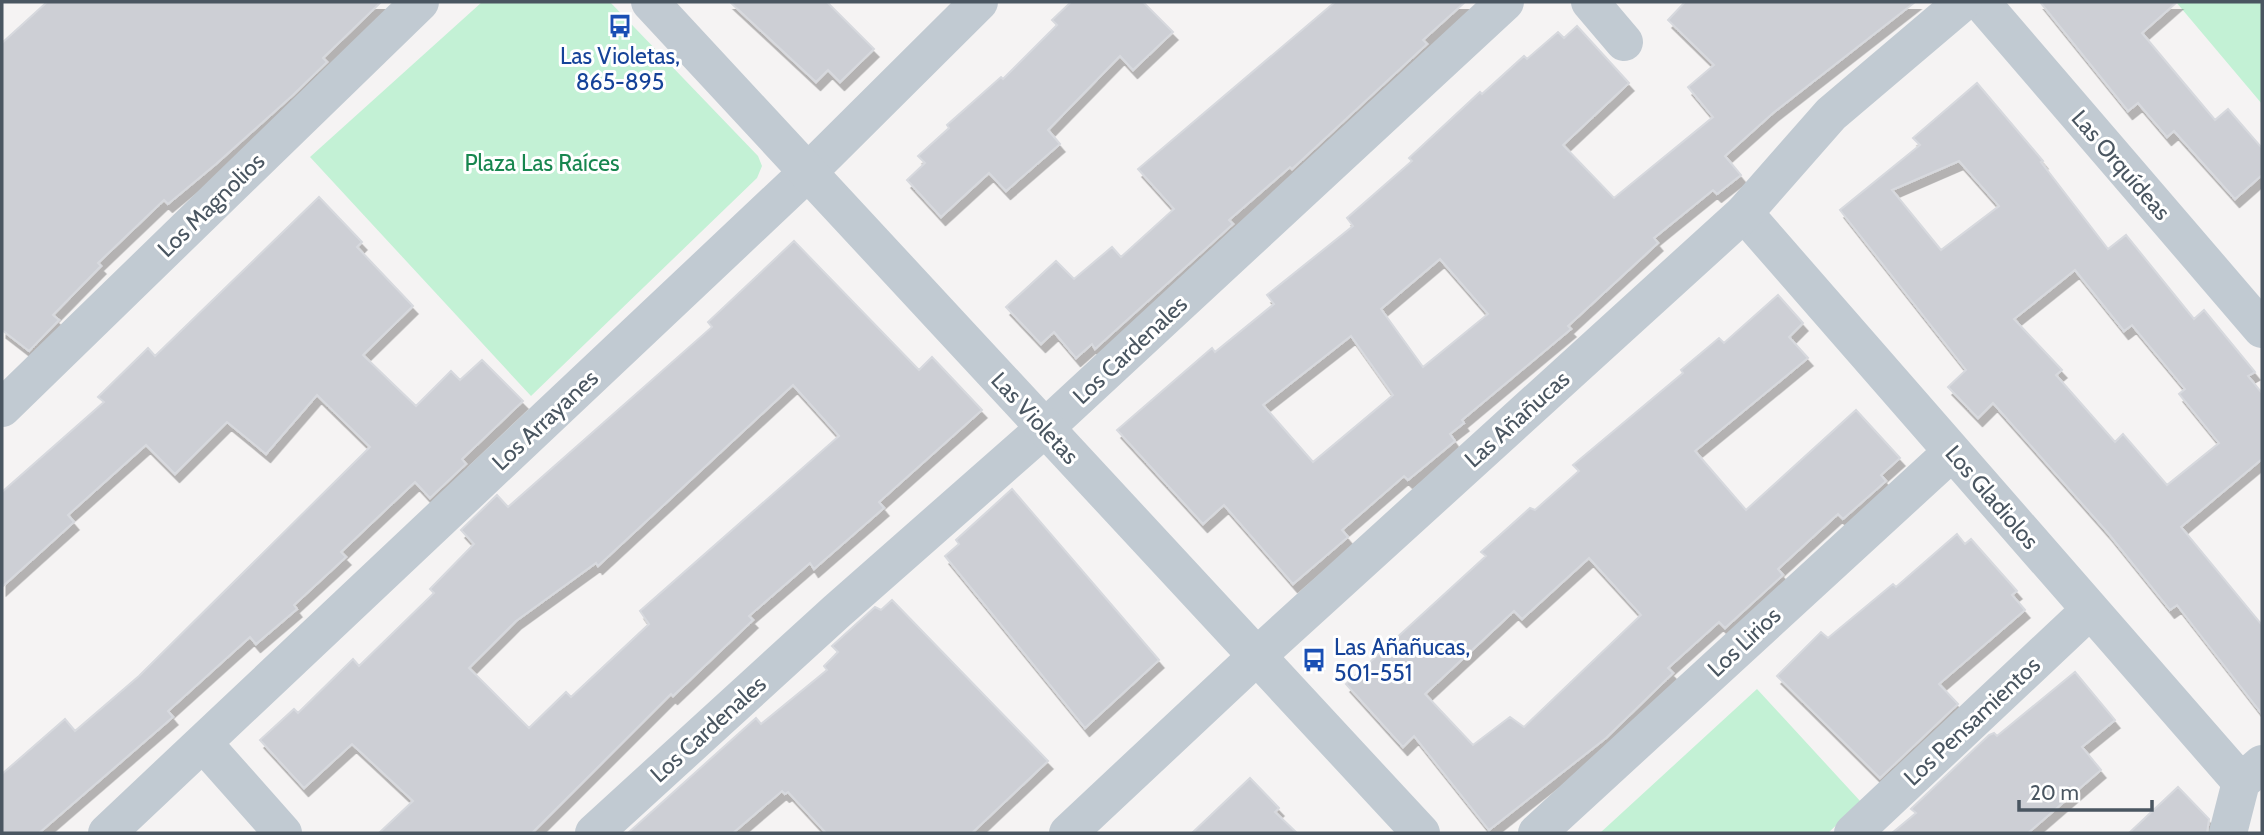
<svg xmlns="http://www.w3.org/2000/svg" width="2264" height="835" font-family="Cabin,sans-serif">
	<defs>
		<filter id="shadow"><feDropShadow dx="4.5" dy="8" stdDeviation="0" flood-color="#0004"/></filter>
	</defs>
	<rect width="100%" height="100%" fill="#f5f3f3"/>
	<!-- green -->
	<path fill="#c3f1d5" d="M482 2H610L758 156 762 166 757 178 531 396 310 157Z
		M2176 2H2262V104Z
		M1757 689 1861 802 1828 833H1600Z"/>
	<!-- building -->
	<path fill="#cdcfd5" stroke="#d7d9de" stroke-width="2" fill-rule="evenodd" filter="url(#shadow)" d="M47 2H381L323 58 327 62 293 95 216 164 168 204 164 200 98 263 101 266 53 315 59 320 29 351 2 330V43Z
		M730 2H827L874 49 840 82 828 70 816 82Z
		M1071 2H1143L1173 32 1133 70 1120 56 1048 130 1060 144 1006 191 989 173 941 217 907 180 925 163 918 156 949 128 947 125 1001 77 1003 79 1057 25 1052 20Z
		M1335 2H1465L1423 40 1427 44 1292 169 1290 167 1229 220 1233 224 1095 349 1092 344 1076 358 1054 332 1041 344 1006 307 1056 261 1074 279 1112 247 1121 257 1174 209 1138 169Z
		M1685 2H1915L1773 113 1725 156 1741 175 1717 194 1713 190 1654 238 1658 243 1568 326 1571 329 1462 420 1464 423 1450 434 1455 441 1408 480 1404 476 1342 530 1348 537 1293 584 1224 505 1203 524 1117 430 1212 348 1215 352 1274 304 1267 295 1353 226 1347 218 1412 161 1409 158 1480 92 1482 94 1524 56 1527 59 1558 32 1564 38 1577 26 1629 83 1563 145 1614 198 1713 117 1688 87 1714 65 1668 20ZM1440 259 1488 314 1423 367 1381 309ZM1351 336 1393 395 1313 462 1263 405Z
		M2040 2H2177L2142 33 2215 120 2228 109 2262 148V175L2235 199 2174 131 2167 137 2138 103 2128 111Z
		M1977 83 2043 161 2041 162 2108 249 2126 235 2194 319 2204 310 2255 372 2248 376 2262 393V459L2181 527 2262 625V714L2177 605 2170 610 2108 533 1993 403 1978 418 1948 387 1966 370 1840 210 1920 145 1913 138ZM1959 161 1999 206 1941 250 1892 190ZM2075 270 2124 331 2132 325 2185 389 2179 394 2219 443 2167 485 2123 434 2115 442 2056 375 2062 370 2014 319Z
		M319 197 362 242 357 247 413 306 363 355 416 406 451 371 460 380 482 360 523 401 462 459 466 464 430 498 415 482 341 552 346 557 294 605 297 609 256 644 250 637 168 711 173 717 39 833H2V774L65 719 75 731 139 676 370 447 317 395 266 454 227 422 175 474 146 445 68 515 74 522 2 587V492L104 402 98 397 148 348 155 356Z
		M794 241 919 370 932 357 982 410 879 502 884 508 814 569 810 563 749 616 753 620 673 696 671 694 532 833H379L413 801 352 744 304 788 260 740 294 709 298 713 353 659 359 666 434 593 430 589 474 544 461 530 497 495 508 507 712 327 708 322ZM793 385 839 436 640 611 649 624 571 697 566 692 529 728 469 668 516 621 596 563 598 566Z
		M1778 295 1803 323 1789 337 1808 358 1695 451 1746 510 1856 410 1900 458 1881 475 1886 481 1843 519 1838 514 1778 569 1783 575 1725 628 1719 622 1668 668 1673 673 1606 738 1489 830 1414 736 1403 747 1346 684 1486 556 1481 552 1530 508 1535 510 1579 471 1573 465 1683 373 1681 370 1719 338 1724 343ZM1589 558 1641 615 1524 727 1510 717 1473 745 1425 694 1514 611 1522 619Z
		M1012 489 1159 660 1085 728 945 556 959 544 956 540Z
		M1957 534 1965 544 1971 539 2017 591 2012 595 2025 610 1939 684 1958 704 1880 778 1777 676 1821 632 1828 638 1893 584 1896 587Z
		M892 600 1048 761 972 833H826L788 792 785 794 782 791 733 833H628L756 718 761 724 827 670 824 666 838 652 832 646 875 607 881 610Z
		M2075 672 2115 720 2082 747 2101 770 2028 833H1892L1916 813 1911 809 1989 735 1994 733 1997 736Z
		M1250 778 1279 808 1275 812 1297 833H1192Z
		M2178 787 2209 819 2207 833H2129Z"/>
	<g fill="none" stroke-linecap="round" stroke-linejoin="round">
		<!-- minor -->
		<path stroke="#c1cad2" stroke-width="38" d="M1590 2 1624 42
			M1981 2 2262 329
			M1744 213 2241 782
			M2 408 420 2
			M203 743 283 833
			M107 833 808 172 979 2
			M594 833 836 612 1045 428 1505 2
			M1537 833 1952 452
			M1853 833 2090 610
			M2228 833 2241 782 2262 764"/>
		<!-- tertiary -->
		<path stroke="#c1cad2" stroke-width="38" d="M650 2 1421 833
			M1068 833 1257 656 1744 213 1831 114 1963 2"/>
	</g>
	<!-- icons -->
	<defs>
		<g id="bus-bare" transform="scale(1.89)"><path d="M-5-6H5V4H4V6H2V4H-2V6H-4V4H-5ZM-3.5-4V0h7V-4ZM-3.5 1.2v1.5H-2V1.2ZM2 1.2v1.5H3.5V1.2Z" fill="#1a4fb4" stroke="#fff" stroke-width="2.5" paint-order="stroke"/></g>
	</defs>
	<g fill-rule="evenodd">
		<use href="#bus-bare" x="620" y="26"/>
		<use href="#bus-bare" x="1314" y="660"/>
	</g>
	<g text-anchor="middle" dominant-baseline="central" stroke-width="6" stroke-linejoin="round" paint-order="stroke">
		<!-- transit labels -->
		<g font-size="23" fill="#164399" stroke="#fff">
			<text x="620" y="56">Las Violetas,<tspan x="620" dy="26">865-895</tspan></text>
			<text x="1334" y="647" text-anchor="start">Las Añañucas,<tspan x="1334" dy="26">501-551</tspan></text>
		</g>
		<!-- park labels -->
		<g font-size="23" fill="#17864f" stroke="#fff">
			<text x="542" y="163">Plaza Las Raíces</text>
		</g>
		<!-- street labels -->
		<g font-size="23" fill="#4a5661" stroke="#fff">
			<text transform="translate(2121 165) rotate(49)">Las Orquídeas</text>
			<text transform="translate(211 205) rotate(-44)">Los Magnolios</text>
			<text transform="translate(1130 350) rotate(-43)">Los Cardenales</text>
			<text transform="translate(1035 418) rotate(47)">Las Violetas</text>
			<text transform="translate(1517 419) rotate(-42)">Las Añañucas</text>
			<text transform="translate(545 420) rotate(-43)">Los Arrayanes</text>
			<text transform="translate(1992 497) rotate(49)">Los Gladiolos</text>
			<text transform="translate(1744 642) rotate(-43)">Los Lirios</text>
			<text transform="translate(1972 721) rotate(-43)">Los Pensamientos</text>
			<text transform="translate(708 729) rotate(-42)">Los Cardenales</text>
		</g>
	</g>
	<!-- border -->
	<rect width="2264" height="835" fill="none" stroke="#4a5661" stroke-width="7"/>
	<!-- scale -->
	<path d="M2019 800v10h133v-10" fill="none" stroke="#4a5661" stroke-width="3.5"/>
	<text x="2030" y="800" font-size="21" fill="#4a5661" stroke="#ffffff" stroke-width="5" paint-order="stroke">20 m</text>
</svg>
